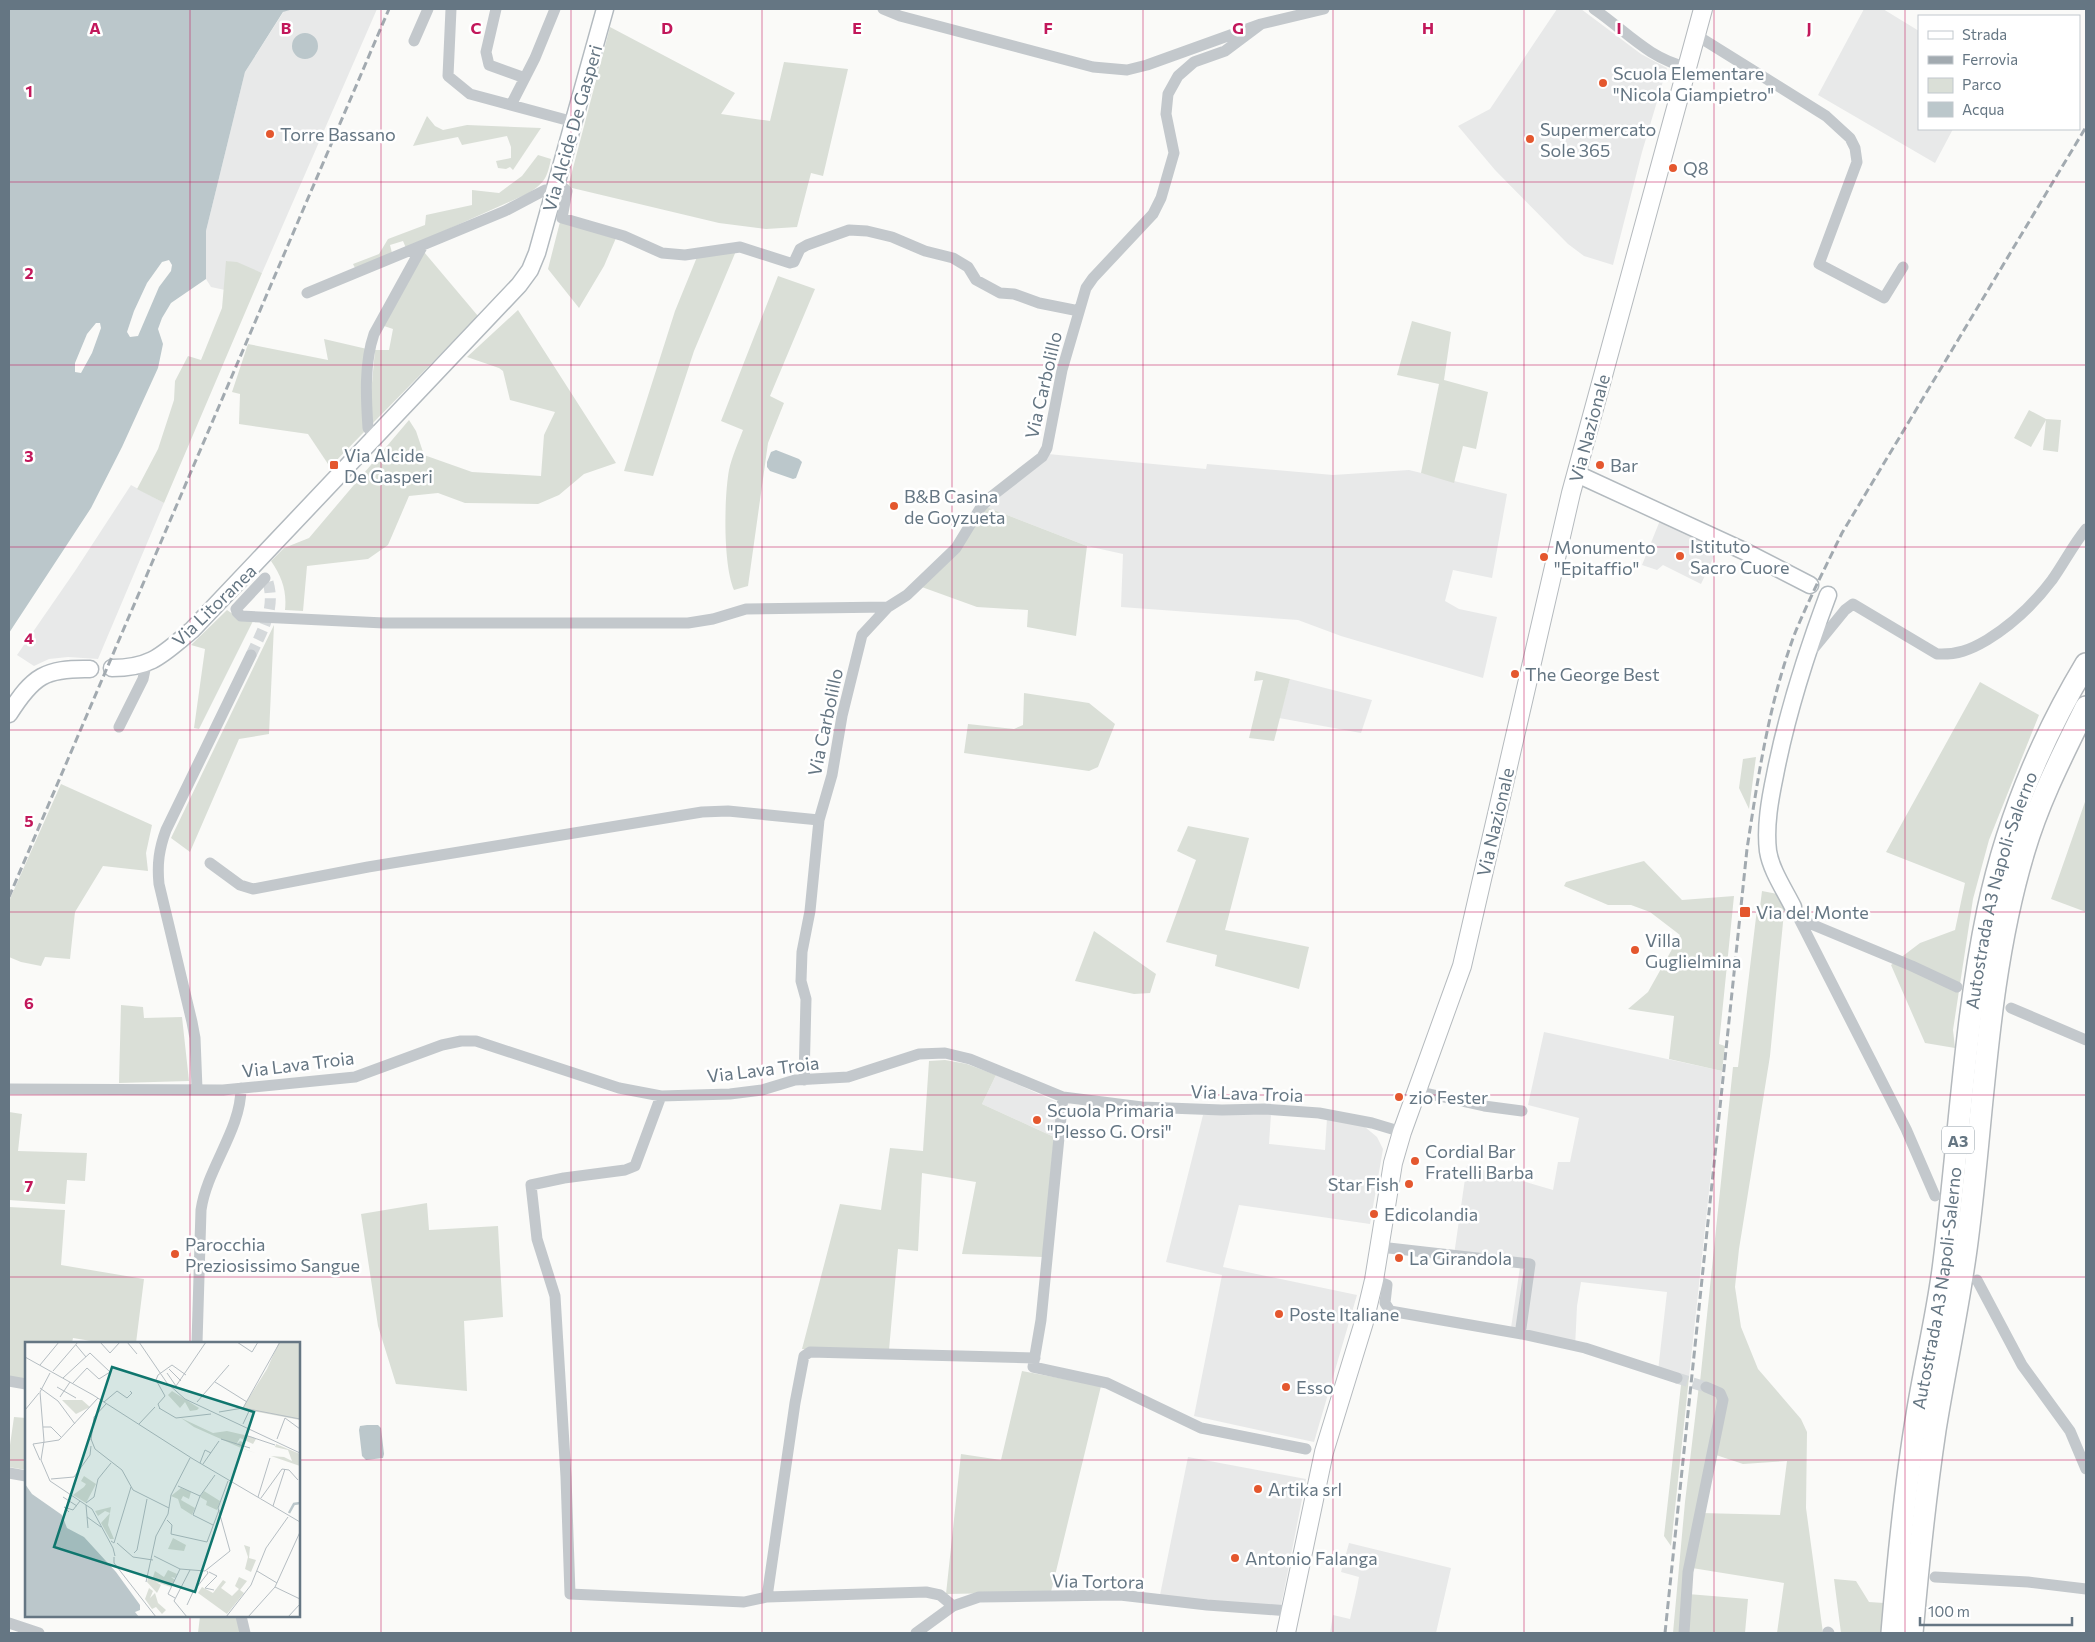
<svg xmlns="http://www.w3.org/2000/svg" width="2095" height="1642" font-family="Commissioner,sans-serif">
	<rect width="100%" height="100%" fill="#fafaf8"/>
	<!-- built -->
	<path fill="#e8e9e9" d="M293 9H377L262 273 227 261 225 290 211 287 206 279V231L245 72 284 11Z
		M1557 9H1581L1641 54 1667 68 1642 152 1613 265 1584 256 1568 244 1495 170 1458 126 1490 109Z
		M1864 9H1883L1919 31V129H1953L1935 163 1818 95Z
		M1048 454 1206 469 1207 464 1333 475 1409 470 1507 494 1492 578 1453 570 1445 601 1459 609 1497 617 1483 678 1341 636 1298 620 1121 607 1123 554 1087 546 984 506Z
		M131 485 164 503 98 659 68 657 49 659 34 666 17 655 75 571Z
		M1661 518 1719 546 1701 584 1663 565 1657 570 1642 565Z
		M1290 679 1372 700 1361 733 1279 718Z
		M1544 1032 1722 1071 1689 1377 1658 1371 1667 1292 1581 1282 1577 1306 1575 1348 1510 1335 1520 1267 1454 1255 1467 1165 1553 1190 1558 1162H1570L1579 1118 1528 1105Z
		M996 1075 1057 1102 1054 1137 982 1104Z
		M1271 1114 1269 1144 1325 1150 1327 1118 1365 1127 1377 1137 1383 1149 1370 1224 1239 1205 1223 1267 1357 1295 1314 1442 1194 1416 1222 1275 1166 1262 1203 1115Z
		M1188 1457 1306 1479 1281 1606 1217 1603 1160 1595Z
		M1349 1543 1451 1568 1436 1633H1330L1333 1615 1350 1619 1357 1588 1359 1577 1341 1572Z"/>
	<!-- green -->
	<path fill="#dadfd7" d="M610 27 735 93 721 114 770 121 784 62 848 69 823 176 811 173 797 227 766 229 719 223 568 187Z
		M427 116 435 126 443 130 467 125 541 128 513 170 510 167 506 169 498 168 496 161 511 158V147L507 136 462 145 458 137 413 146Z
		M538 155 551 159C547 178 545 182 529 193L406 248 403 241 390 245 392 253 355 268 353 264 379 254 388 239 425 225 426 215 472 205V190L499 193 522 176Z
		M560 222 616 238 604 266 579 308 548 269Z
		M736 251 694 351 653 476 624 471 675 311 697 257Z
		M424 252 478 316 373 423 370 405 375 350H389L393 329 384 326Z
		M226 261 237 262 262 273 164 503 137 489 158 449 174 400 175 381 188 356 201 360 222 308Z
		M778 276 815 289 770 396 784 403 768 443 748 586 734 590C723 565 724 498 729 470 732 457 738 443 743 430L721 421Z
		M518 310 616 463 584 474 559 495 538 504 465 503 438 493 409 496 388 545 368 559 307 566 303 611 285 610C287 591 282 577 271 561L284 548 309 538 409 420 416 431 424 455 472 472 541 476 544 435 555 412 510 400 503 371 499 368 467 357Z
		M1412 321 1451 332 1444 380 1488 392 1476 449 1463 446 1454 483 1421 473 1439 384 1397 375Z
		M324 339 367 349 365 431 330 467 308 434 239 424 240 394 232 392 248 344 328 360Z
		M2029 410 2046 419 2061 420 2058 452 2043 450 2046 420 2031 447 2014 438Z
		M984 506 1087 546 1076 636 1027 627 1028 610 977 607 919 586Z
		M227 610 240 619 253 621 199 729 194 728 205 649 191 645Z
		M274 625 269 734 239 739 190 852 171 838Z
		M1256 671 1290 679 1274 741 1249 738 1263 680 1254 681Z
		M1980 682 2039 715 1989 840 1973 899 1953 1030 1955 1048 1925 1043 1891 965 1920 943 1955 930 1965 883 1886 852Z
		M1024 693 1089 703 1115 724 1098 767 1089 771 964 753 968 724 1014 729 1023 725Z
		M1756 757 1749 809 1739 788 1743 759Z
		M61 784 152 825 146 853 148 871 103 866 75 912 70 959 45 957 41 966 21 962 9 957V901Z
		M2086 799V912L2051 899Z
		M1188 826 1249 838 1225 930 1309 947 1299 989 1215 966 1217 955 1166 942 1196 860 1177 851Z
		M1644 861 1682 900 1734 896 1719 1044 1725 1046 1722 1071 1669 1059 1674 1016 1628 1009 1648 992 1680 935 1650 912 1631 905H1608L1564 886 1566 882Z
		M1762 891 1783 895 1785 902 1770 1056 1739 1249 1735 1287 1741 1327 1758 1369 1801 1419 1807 1432 1806 1508 1823 1633H1777L1784 1583 1692 1568 1701 1513 1780 1515 1787 1461 1743 1464 1716 1455 1718 1389 1700 1382 1733 1067H1738L1757 909 1760 907Z
		M1094 931 1156 974 1150 993 1134 994 1075 981Z
		M121 1005 143 1007 144 1018 182 1017 189 1081 119 1083Z
		M945 1060 967 1064 996 1075 982 1104 1054 1137 1043 1257 962 1254 976 1182 922 1173 918 1251 898 1249 889 1350 802 1349 840 1204 881 1210 890 1148 923 1151 929 1061Z
		M9 1112 22 1114 18 1151 87 1153 85 1181 67 1180 65 1204 9 1200Z
		M427 1203 429 1230 498 1226 503 1317 464 1321 467 1391 396 1384 378 1326 361 1214Z
		M9 1207 65 1210 61 1265 144 1279 136 1343H91V1341L73 1338 72 1343H26V1380L9 1378Z
		M1022 1371 1101 1386 1051 1592 946 1594 961 1454 1001 1460Z
		M1682 1376 1689 1377 1671 1546 1664 1536Z
		M1699 1385 1717 1393 1720 1401 1679 1633H1673L1685 1502Z
		M14 1417 26 1418V1470L9 1467V1452Z
		M1834 1579 1856 1581 1869 1602 1884 1603 1881 1633H1841Z
		M1688 1594 1748 1599 1745 1633H1687Z
		M200 1616H238L242 1633H198Z"/>
	<!-- water -->
	<path fill="#bbc7cb" d="M9 9H293L283 12 245 72 206 231V279L171 303 162 318 158 329 163 344 158 368 122 447 91 508 9 633Z
		M292 46a13 13 0 1 1 26 0a13 13 0 1 1-26 0Z
		M776 450 799 459 802 462 796 478 793 479 770 471 767 467V462L771 452Z
		M367 1425H378L381 1428 384 1454 383 1458 366 1460 362 1456 359 1430 360 1426Z"/>
	<!-- pier -->
	<path fill="#fafaf8" d="M169 260 172 265 171 271 159 287 138 336 130 337 127 332 134 311 147 283 162 262Z
		M96 323H100L101 328 92 353 81 373 75 372V363L87 334Z"/>
	<g fill="none" stroke-linecap="round" stroke-linejoin="round">
		<!-- street-tunnel -->
		<path stroke="#d5d9db" stroke-width="11" stroke-dasharray="11 5.5" stroke-linecap="butt" d="M251 655C262 631 276 609 268 582
			M1677 1378 1706 1387"/>
		<!-- secondary casing -->
		<g stroke="#b3babf" stroke-width="19">
			<path id="secondary" d="M1577 474 1746 552 1810 585
				M112 668C152 668 163 654 192 630L519 285 530 270 537 253 605 9
				M9 714C33 676 45 668 90 669
				M1793 907C1784 889 1771 870 1768 851 1765 826 1770 799 1775 775 1787 713 1806 654 1828 595"/>
		</g>
		<!-- primary casing -->
		<g stroke="#b5babe" stroke-width="20">
			<path id="primary" d="M1286 1633 1324 1452 1364 1322 1374 1280 1393 1163 1402 1132 1462 966 1571 493 1703 9"/>
		</g>
		<!-- highway casing -->
		<g stroke="#b4b9bd" stroke-width="24">
			<g id="highway">
				<path id="s1" d="M1892 1633C1898 1560 1905 1487 1917 1415 1925 1364 1938 1313 1944 1262 1959 1145 1964 1025 1988 910 2006 824 2041 739 2086 664"/>
				<path d="M1912 1633C1918 1565 1925 1497 1935 1430 1945 1367 1959 1305 1967 1242 1984 1112 1986 977 2024 851 2039 800 2063 754 2086 707"/>
			</g>
		</g>
		<!-- street -->
		<path stroke="#c3c8cc" stroke-width="11" d="M451 9 448 76 470 94 574 122
			M496 9 486 52 489 65 525 78
			M883 9 900 16 1093 67 1127 70 1147 65 1261 24 1324 9
			M1594 9C1625 30 1649 59 1687 67
			M1696 35 1826 116 1850 138 1855 148 1857 162 1819 264 1884 298 1903 267
			M414 41 428 9
			M511 105 535 58 555 9
			M557 182 567 191 562 218 624 236 662 253 685 255 740 247 790 263 794 262 800 249 807 245 849 230 867 231 892 237 925 251 953 258 968 267 976 280 1000 293 1014 294 1039 303 1079 311
			M307 293 505 211 545 190 555 191
			M376 436 368 428C366 398 364 363 374 334L423 245
			M265 578 236 609 237 612 241 616 384 623H688L713 619 746 609 888 607
			M1809 648H1814L1845 610 1853 604 1937 654C1957 655 1970 650 1987 640 2013 624 2034 604 2052 580 2064 563 2073 545 2086 529
			M119 727 143 679 146 665
			M210 863 240 885 253 889 368 867 702 812 728 811 819 820
			M1793 907 1906 1129 1935 1196
			M1799 919 1912 966 1957 987
			M2011 1008 2086 1040
			M804 1080 806 999 801 981 802 952 810 911 819 820 832 775 842 716 862 635 888 607 907 595 956 548 981 507 992 496 1042 457 1047 448 1062 370 1086 288 1093 278 1153 214 1161 198 1174 153 1166 114 1168 94 1178 76 1194 62 1225 51 1261 24
			M9 1089 223 1090 355 1077 442 1045 461 1041H476L619 1088 661 1096 730 1094 762 1090 795 1080 848 1077 919 1054 945 1053 970 1059 1063 1097 1142 1107 1222 1110 1264 1109 1319 1113 1372 1123 1402 1132
			M197 1089 195 1038 192 1022 159 884C157 864 159 849 166 830L251 655
			M1416 1091 1484 1106 1522 1111
			M661 1096 635 1166 625 1170 564 1178 531 1185 537 1239 555 1296 566 1477 570 1594 744 1602 767 1597 926 1592 940 1595 953 1606
			M1063 1097 1041 1320 1033 1367 1107 1383 1201 1428 1306 1449
			M1380 1247 1530 1264 1521 1328
			M1374 1280 1387 1285 1385 1303 1390 1311 1522 1334 1585 1348 1677 1378
			M1977 1280 2022 1365 2070 1431 2086 1469
			M197 1343 201 1210C207 1168 241 1130 241 1088
			M9 1381 26 1384
			M9 1473 26 1476
			M1935 1577 2028 1582 2086 1589
			M767 1597 795 1403 804 1356 810 1352 1035 1358
			M241 1616 245 1633
			M9 1623 39 1633
			M1828 1632 1829 1633
			M916 1633 953 1606 979 1597 1120 1595 1207 1605 1289 1611
			M1684 1633 1688 1572 1723 1400 1720 1393 1706 1387"/>
		<!-- secondary -->
		<use href="#secondary" stroke="#fff" stroke-width="16"/>
		<!-- primary -->
		<use href="#primary" stroke="#fff" stroke-width="18"/>
		<!-- highway -->
		<use href="#highway" stroke="#fff" stroke-width="21"/>
		<!-- rail -->
		<path stroke="#a2aab0" stroke-width="3" stroke-dasharray="8 4" stroke-linecap="butt" d="M9 897 389 9
			M1665 1633 1747 849C1758 777 1769 702 1795 633 1809 599 1826 566 1842 533L2086 127"/>
	</g>
	<!-- grid -->
	<path fill="none" stroke="#c2185b" stroke-width="1" stroke-opacity="0.55" d="M190 9V1343M381 9V1633M571 9V1633M762 9V1633M952 9V1633M1143 9V1633M1333 9V1633M1524 9V1633M1714 9V1633M1905 9V1633M9 182H2086M9 365H2086M9 547H2086M9 730H2086M9 912H2086M9 1095H2086M9 1277H2086M9 1460H26M299 1460H2086M190 1616V1633"/>
	<!-- markers -->
	<g fill="#e4572e" stroke="#fff" stroke-width="2">
		<circle cx="1603" cy="83" r="5"/>
		<circle cx="270" cy="134" r="5"/>
		<circle cx="1530" cy="139" r="5"/>
		<circle cx="1673" cy="168" r="5"/>
		<rect x="329" y="460" width="10" height="10" rx="2.5"/>
		<circle cx="1600" cy="465" r="5"/>
		<circle cx="894" cy="506" r="5"/>
		<circle cx="1680" cy="556" r="5"/>
		<circle cx="1544" cy="557" r="5"/>
		<circle cx="1515" cy="674" r="5"/>
		<rect x="1739" y="906" width="12" height="12" rx="2.5"/>
		<circle cx="1635" cy="950" r="5"/>
		<circle cx="1399" cy="1097" r="5"/>
		<circle cx="1037" cy="1120" r="5"/>
		<circle cx="1415" cy="1161" r="5"/>
		<circle cx="1409" cy="1184" r="5"/>
		<circle cx="1374" cy="1214" r="5"/>
		<circle cx="175" cy="1254" r="5"/>
		<circle cx="1399" cy="1258" r="5"/>
		<circle cx="1279" cy="1314" r="5"/>
		<circle cx="1286" cy="1387" r="5"/>
		<circle cx="1258" cy="1489" r="5"/>
		<circle cx="1235" cy="1558" r="5"/>
	</g>
	<g text-anchor="middle" dominant-baseline="central" stroke-width="5" stroke-linejoin="round" paint-order="stroke">
		<!-- shield labels -->
		<rect fill="#fff" stroke="#939fa8" stroke-width="1" x="1942" y="1126.5" width="32" height="27" rx="4"/>
		<g font-size="16" font-weight="bold" fill="#657683">
			<text x="1958" y="1140">A3</text>
		</g>
		<!-- poi labels -->
		<g font-size="18" fill="#657683" stroke="#fff" text-anchor="start">
			<text x="1613" y="73">Scuola Elementare<tspan x="1613" dy="21">"Nicola Giampietro"</tspan></text>
			<text x="1540" y="129">Supermercato<tspan x="1540" dy="21">Sole 365</tspan></text>
			<text x="280" y="134">Torre Bassano</text>
			<text x="1683" y="168">Q8</text>
			<text x="344" y="455">Via Alcide<tspan x="344" dy="21">De Gasperi</tspan></text>
			<text x="1610" y="465">Bar</text>
			<text x="904" y="496">B&amp;B Casina<tspan x="904" dy="21">de Goyzueta</tspan></text>
			<text x="1690" y="546">Istituto<tspan x="1690" dy="21">Sacro Cuore</tspan></text>
			<text x="1554" y="547">Monumento<tspan x="1554" dy="21">"Epitaffio"</tspan></text>
			<text x="1525" y="674">The George Best</text>
			<text x="1756" y="912">Via del Monte</text>
			<text x="1645" y="940">Villa<tspan x="1645" dy="21">Guglielmina</tspan></text>
			<text x="1409" y="1097">zio Fester</text>
			<text x="1047" y="1110">Scuola Primaria<tspan x="1047" dy="21">"Plesso G. Orsi"</tspan></text>
			<text x="1425" y="1151">Cordial Bar<tspan x="1425" dy="21">Fratelli Barba</tspan></text>
			<text x="1399" y="1184" text-anchor="end">Star Fish</text>
			<text x="1384" y="1214">Edicolandia</text>
			<text x="185" y="1244">Parocchia<tspan x="185" dy="21">Preziosissimo Sangue</tspan></text>
			<text x="1409" y="1258">La Girandola</text>
			<text x="1289" y="1314">Poste Italiane</text>
			<text x="1296" y="1387">Esso</text>
			<text x="1268" y="1489">Artika srl</text>
			<text x="1245" y="1558">Antonio Falanga</text>
		</g>
		<!-- street labels -->
		<g font-size="18" fill="#657683" stroke="#fff">
			<text transform="translate(572 128) rotate(-74)">Via Alcide De Gasperi</text>
			<text transform="translate(1043 385) rotate(-77)">Via Carbolillo</text>
			<text transform="translate(1589 428) rotate(-75)">Via Nazionale</text>
			<text transform="translate(214 605) rotate(-44)">Via Litoranea</text>
			<text transform="translate(825 722) rotate(-78)">Via Carbolillo</text>
			<text transform="translate(1495 822) rotate(-77)">Via Nazionale</text>
			<text stroke="none"><textPath href="#s1" startOffset="752">Autostrada A3 Napoli-Salerno</textPath></text>
			<text transform="translate(298 1064) rotate(-7)">Via Lava Troia</text>
			<text transform="translate(763 1069) rotate(-7)">Via Lava Troia</text>
			<text transform="translate(1247 1093) rotate(2)">Via Lava Troia</text>
			<text stroke="none"><textPath href="#s1" startOffset="348">Autostrada A3 Napoli-Salerno</textPath></text>
			<text transform="translate(1098 1581) rotate(1)">Via Tortora</text>
		</g>
	</g>
	<!-- overview -->
	<g transform="translate(25 1342)">
		<rect width="275" height="275" fill="#fafaf8"/>
		<path d="M254 0H275V78L217 67 242 27ZM147 49 174 66 172 68 165 69 160 60 155 66 143 53ZM37 58H57L65 65 51 72ZM156 76 188 91 202 89 228 95 231 97 228 102 215 96 211 103 215 99 218 100 217 106 236 113 216 106 169 85ZM251 102 275 112V124L246 114 259 115 267 119 263 108 250 105ZM59 134 71 142 61 161 48 153 59 145 61 142 56 139ZM156 146 166 150 164 157 158 154 156 158 170 166 167 173 156 166 153 157 146 154ZM179 149 195 159 192 168 181 163 182 159 175 155ZM86 165 83 183 89 197H85L76 181 85 171 80 169 73 174 70 169ZM148 196 161 203 159 209 143 207ZM219 203 225 205 224 216 231 218 226 230 220 227 223 215ZM143 228 152 232 150 236 146 235 150 238 146 245 131 240 136 243 132 251 122 240 123 236 128 235 130 229 139 235ZM214 235 222 239 215 248 219 251 202 272 173 251 177 245 188 251 198 238 201 240 196 246 207 254 214 247 210 244ZM124 246 128 249 125 256 130 251 133 261 141 268 137 272 131 265 127 267 120 257Z" fill="#dadfd7"/>
		<path d="M0 142 7 152 37 173 42 186 59 195 91 230 115 263V268L110 270 114 275H0Z" fill="#bbc7cb"/>
		<path fill="none" stroke="#bbc7cb" stroke-width="2.5" d="M264 171 269 162 275 161"/>
		<path fill="none" stroke="#b5bdc2" stroke-width="1" d="M75 0 85 11 95 0M102 0 112 12M114 0 142 41 160 57 275 111M212 0 227 10 233 0M51 3 61 15M0 15 68 53 168 117 275 180M15 23 34 0M144 27 156 39M28 29 53 0M25 31 15 50 19 99 16 118 25 139 67 167 88 206 90 214M142 31 151 44 181 0M38 36 65 11 85 30 74 37 62 26 47 42M190 40 222 60M32 45 51 56M15 46 33 59 50 82M35 55 45 40M79 60 92 49 102 56 107 51 105 49M172 60 204 23M134 66 151 76 186 72M218 66 255 0M135 67 133 62 140 54 131 38 133 33 147 23 161 33M0 68 14 51M194 70 218 66 275 77M114 82 130 65M218 82 225 67M18 85H26L36 95M220 93 250 103M66 97 70 107 97 128 108 148 144 166M196 97 225 106M252 97 260 76 275 87M66 98 69 75 81 62M15 118 8 102 34 98 73 56M175 121 180 108 186 111M178 122 194 99M26 137 49 135 65 113 66 104M153 144 175 154 190 133M175 154 168 173 188 183M38 155 52 164M233 155 245 116M236 156 257 127 264 128 273 138M61 161 69 155 73 137 86 121M61 163 63 186M248 164 260 127M44 170 39 165 48 168 55 159M62 175 76 185M142 178 147 183 146 192 182 200 194 168M86 199 89 201 106 145M92 201 108 215 128 218M109 211 112 208 122 157M129 214 155 227 180 229 205 209 193 166 203 139M89 215V221L131 275M232 229 252 241M184 230 192 234 180 246 189 248M121 240 131 194 143 172 146 153 165 116M250 245 275 257M150 256 143 252 155 227M162 263 168 250 183 231 182 229M162 275 149 259 165 228M201 275 226 243 241 206 263 175M223 275 250 245 275 190M263 275 275 262"/>
		<path fill="#0f766e" fill-opacity="0.15" stroke="#0f766e" stroke-width="2.5" d="M87 25 229 70 170 250 29 205Z"/>
		<rect width="275" height="275" fill="none" stroke="#657683" stroke-width="2.5"/>
	</g>
	<g font-size="16" text-anchor="middle" font-weight="bold" fill="#c2185b" stroke="#fff" stroke-width="5" stroke-linejoin="round" paint-order="stroke">
		<text x="95" y="34">A</text>
		<text x="286" y="34">B</text>
		<text x="476" y="34">C</text>
		<text x="667" y="34">D</text>
		<text x="857" y="34">E</text>
		<text x="1048" y="34">F</text>
		<text x="1238" y="34">G</text>
		<text x="1428" y="34">H</text>
		<text x="1619" y="34">I</text>
		<text x="1809" y="34">J</text>
		<text x="29" y="97">1</text>
		<text x="29" y="279">2</text>
		<text x="29" y="462">3</text>
		<text x="29" y="644">4</text>
		<text x="29" y="827">5</text>
		<text x="29" y="1009">6</text>
		<text x="29" y="1192">7</text>
	</g>
	<!-- border -->
	<rect width="2095" height="1642" fill="none" stroke="#657683" stroke-width="20"/>
	<!-- legend -->
	<rect x="1918" y="15" width="162" height="115" fill="#ffffff" stroke="#c1c8cd"/>
	<rect x="1928" y="31" width="25" height="8" fill="#ffffff" stroke="#c1c8cd"/>
	<text x="1962" y="40" font-size="15" fill="#657683">Strada</text>
	<rect x="1928" y="56" width="25" height="8" fill="#a2aab0" stroke="#c1c8cd"/>
	<text x="1962" y="65" font-size="15" fill="#657683">Ferrovia</text>
	<rect x="1928" y="78" width="25" height="15" fill="#dadfd7" stroke="#c1c8cd"/>
	<text x="1962" y="90" font-size="15" fill="#657683">Parco</text>
	<rect x="1928" y="102" width="25" height="15" fill="#bbc7cb" stroke="#c1c8cd"/>
	<text x="1962" y="115" font-size="15" fill="#657683">Acqua</text>
	<!-- scale -->
	<path d="M1920 1617v8h152v-8" fill="none" stroke="#657683" stroke-width="2.5"/>
	<text x="1928" y="1617" font-size="15" fill="#657683" stroke="#ffffff" stroke-width="4" paint-order="stroke">100 m</text>
</svg>
